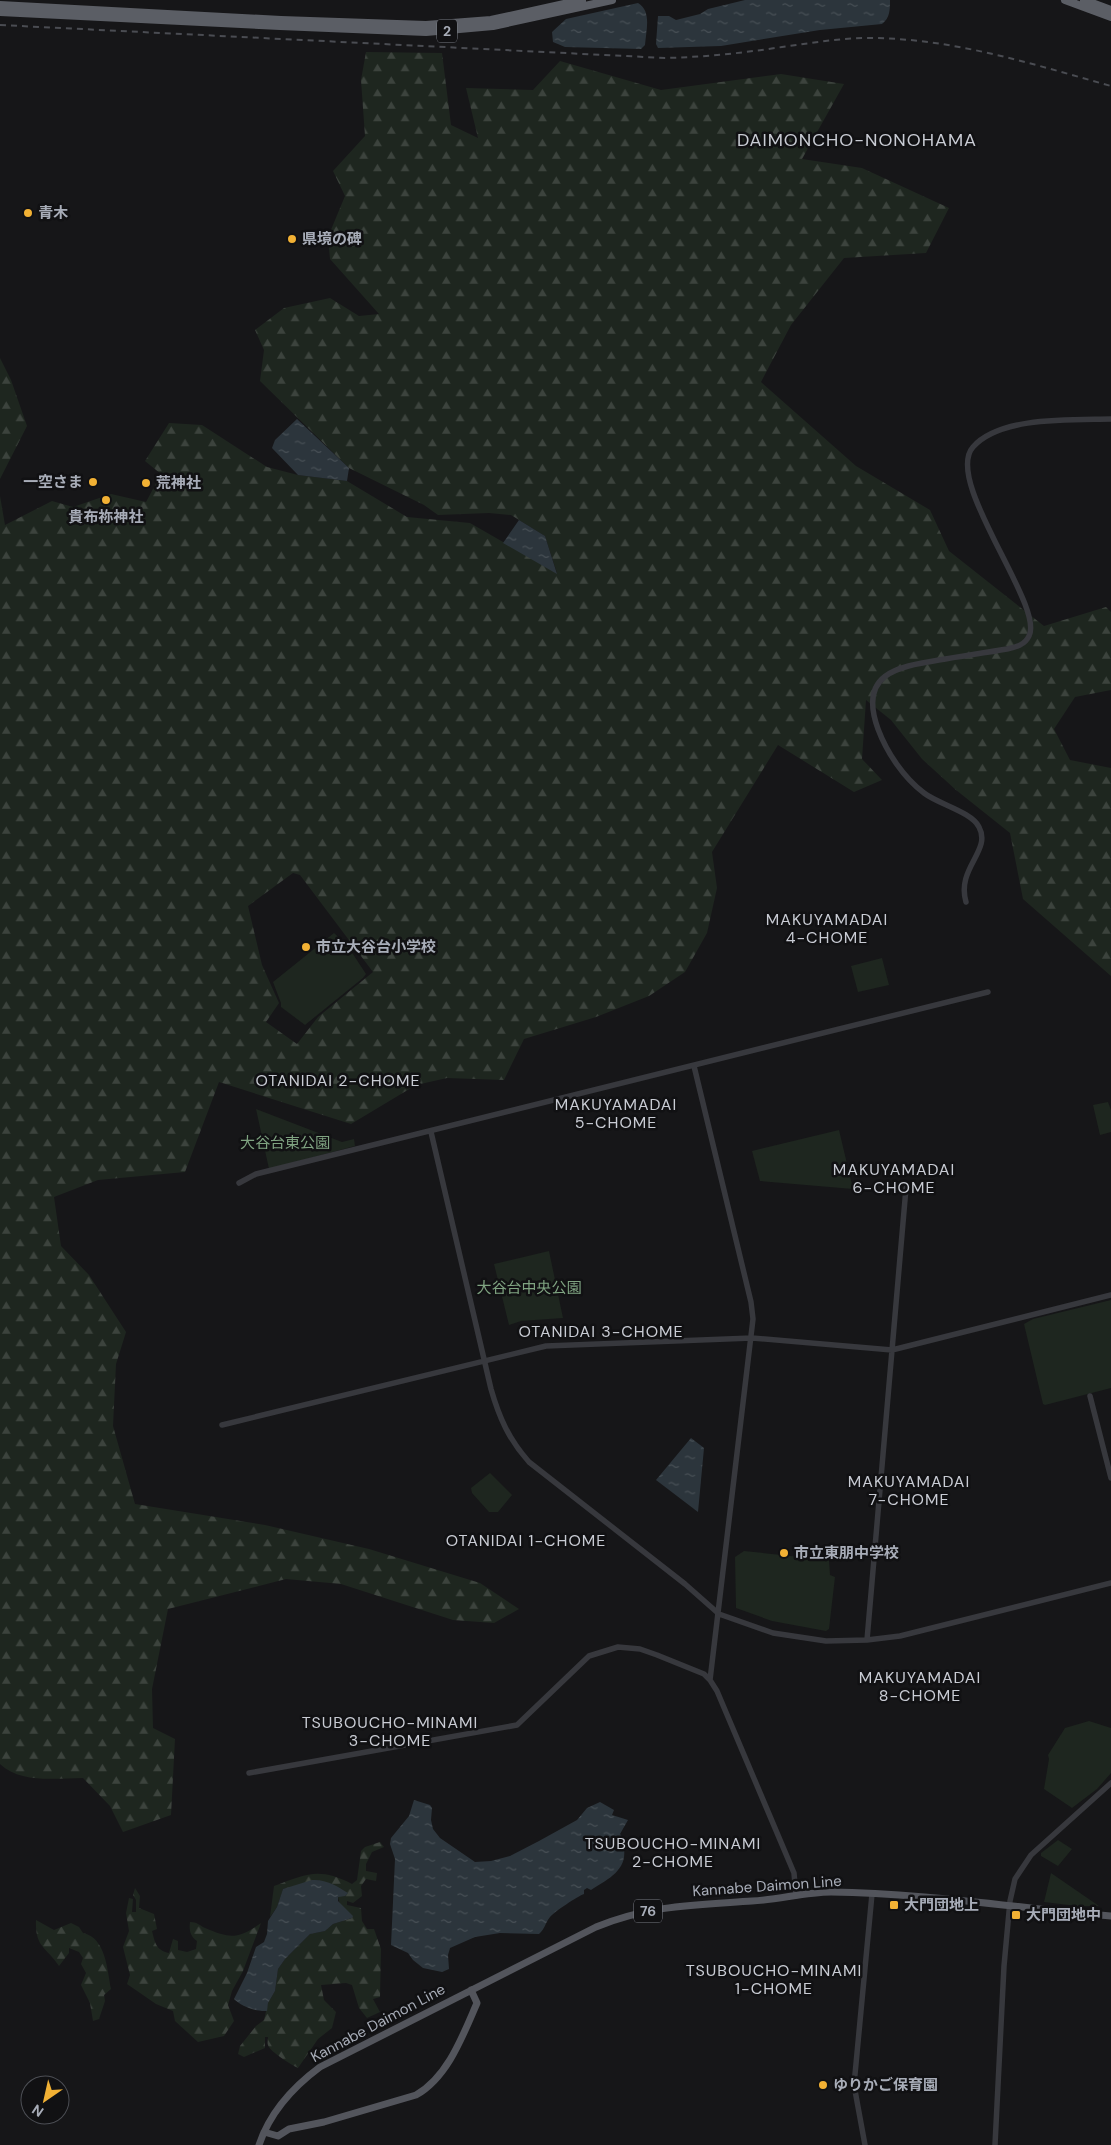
<svg xmlns="http://www.w3.org/2000/svg" width="1111" height="2145" font-family="'DM Sans','Noto Sans JP',sans-serif">
	<defs>
		<pattern id="forest-firs" width="22" height="20" patternUnits="userSpaceOnUse" patternTransform="scale(1.25)"><rect width="22" height="20" fill="#1e261f"/><path d="M5 1l3.5 6h-7zM16 11l3.5 6h-7z" fill="#3c433d"/></pattern>
		<pattern id="water-ripples" width="26" height="14" patternUnits="userSpaceOnUse" patternTransform="scale(1.25)"><rect width="26" height="14" fill="#2c353c"/><path d="M2 4q2-2 4 0t4 0M15 11q2-2 4 0t4 0" fill="none" stroke="#485056"/></pattern>
	</defs>
	<rect width="100%" height="100%" fill="#161618"/>
	<!-- forest -->
	<path fill="url(#forest-firs)" fill-rule="evenodd" d="M366 52 442 53 451 125 478 138 466 88 533 90 560 61 661 90 781 74 844 84 802 159 862 168 949 208 926 253 844 258 791 325 761 382 856 466 930 510 949 551 1044 626 1106 607 1111 612V690L1075 697 1054 729 1070 760 1111 768V976L1023 899 1010 833 956 790 922 759 891 720 866 700 862 759 882 780 854 792 778 745 712 852 717 888 707 933 685 972 649 996 596 1017 524 1039 504 1080 447 1078 416 1085 351 1124 219 1082 185 1172 98 1180 54 1197 61 1246 89 1275 126 1332 116 1364 113 1426 135 1504 265 1525 369 1549 480 1583 519 1609 494 1623 453 1620 341 1584 286 1579 168 1609 152 1689 153 1728 175 1739 171 1815 123 1832 110 1806 83 1778C56 1778 21 1784 0 1764V496L5 525 52 501 73 507 111 494 146 502 161 474 145 461 169 423 202 425 267 467 298 475 347 481 407 517 470 523 557 573 545 536 511 515 489 513 438 515 424 505 349 468 260 381 264 350 255 330 284 308 330 298 359 316 379 314 330 259 328 237 345 196 333 171 365 136 361 80ZM293 873 300 875 373 972 318 1017 297 1044 266 1022 279 1003 262 965 248 906Z
		M0 358 11 380 27 426 0 479Z
		M380 1842 384 1847 372 1852 366 1864V1871L377 1873 376 1881 366 1879 361 1886 362 1896 353 1903 347 1901V1905L361 1908 362 1921 367 1929H374L381 1949 380 1997 373 1999 380 2012 367 2018 359 2008 352 1985 346 1983 321 1985 324 2000 336 2012 332 2028 318 2039 298 2068C292 2065 270 2052 268 2045 267 2043 268 2040 268 2037H265V2048L244 2057 238 2054 240 2046 256 2026 264 2020 268 2003 275 1991 278 1969 285 1959 310 1934 325 1931 333 1924 352 1918 347 1911 340 1905 338 1897 318 1880 283 1889 277 1907 270 1917 274 1886C308 1874 318 1867 352 1884L357 1880 361 1851 365 1847Z
		M135 1888 140 1896 139 1908 154 1914 157 1929 152 1931C155 1943 156 1950 169 1953L173 1939 178 1941V1950L187 1952 196 1949 197 1941C190 1936 189 1930 190 1922 197 1922 199 1925 205 1928 231 1939 238 1939 261 1923L243 1971 232 1991 228 2005 234 2021 224 2036 198 2042 175 2021 173 2011 156 2004 127 1984 130 1975 123 1947 129 1931 126 1913 129 1898 133 1899 132 1912H136V1900L133 1895Z
		M36 1920 54 1930 71 1923 79 1927 83 1933C106 1938 107 1969 111 1989L104 1995 105 2001 99 2019 93 2021 90 2003 81 1985 86 1973 81 1964 83 1958 79 1952 69 1948V1953L59 1966C46 1946 35 1948 36 1920Z"/>
	<!-- park -->
	<path fill="#1e261f" d="M334 933 347 945 366 974 363 978 305 1025 281 1007V1003L273 982Z
		M882 958 889 985 858 992 851 966Z
		M1108 1102 1111 1110V1132L1100 1135 1093 1105Z
		M256 1109 342 1142 354 1139 355 1146 269 1169Z
		M839 1130 853 1189 760 1181 752 1151Z
		M549 1251 563 1318 521 1321 509 1325 494 1264Z
		M1111 1300V1388L1045 1405 1043 1404 1024 1324 1033 1319Z
		M490 1473 512 1495 498 1512H489L472 1493 471 1488Z
		M744 1551 829 1560 830 1575 835 1577 829 1629 826 1631 772 1621 736 1608 735 1557Z
		M1089 1721 1111 1728V1773L1097 1789 1072 1808 1044 1789 1049 1759 1048 1755 1065 1728Z
		M1058 1840 1072 1849 1058 1866 1041 1856V1853Z
		M1051 1873 1099 1906H1077L1044 1902Z"/>
	<!-- water -->
	<path fill="url(#water-ripples)" d="M745 0H890C890 9 890 18 882 24L820 30 721 46 658 48 656 44 658 16H669L676 20 700 14 708 9Z
		M638 3C652 11 646 31 645 45L641 49 565 47 553 42 552 32 566 19Z
		M297 419 349 468 347 481 298 475 272 448 275 440Z
		M519 520 545 536 557 574 503 543Z
		M691 1438 704 1448 698 1512 656 1480Z
		M414 1800 430 1805 432 1808 431 1820 433 1829 440 1838 475 1862 491 1861 510 1856 539 1841 577 1820 587 1808 600 1802 614 1810 612 1815 628 1820 620 1834C624 1838 624 1843 624 1849 627 1871 606 1880 591 1890L587 1888 584 1890V1894C578 1896 554 1912 550 1917 545 1923 545 1929 539 1934L500 1933 475 1937 450 1948 448 1955 449 1969 442 1972 423 1968 413 1960 408 1953 391 1945 395 1859 390 1844 391 1838 409 1816Z
		M312 1880C326 1879 337 1886 348 1893L345 1896 338 1897V1901L353 1916 352 1918 333 1924 325 1931 310 1934 285 1959 278 1969 275 1991 268 2003 267 2011C256 2012 241 2006 234 1999L247 1973 256 1947 264 1942 267 1934 268 1921 277 1907 283 1889Z"/>
	<g fill="none" stroke-linecap="round" stroke-linejoin="round">
		<!-- tertiary -->
		<path stroke="#37383d" stroke-width="5.5" d="M966 902C956 868 992 851 979 827 972 812 938 804 924 793 904 778 887 753 878 729 858 674 896 667 939 660 962 656 984 653 1007 649 1016 647 1025 645 1029 636 1045 606 943 481 973 447 1000 416 1073 420 1111 419
			M694 1066 751 1302 753 1319 710 1680 717 1691 794 1873 796 1896
			M431 1132 491 1389C499 1417 509 1440 529 1462L685 1584 719 1614 773 1633 826 1641 867 1640 900 1636 1111 1583
			M239 1183 256 1174 988 992
			M1090 1396 1111 1478
			M222 1425 546 1346 752 1338 892 1350 1111 1295
			M867 1640 906 1188
			M249 1773 517 1725 589 1656 618 1647 640 1649 657 1655 704 1674 710 1680
			M865 2145 854 2085 872 1894
			M995 2145 1004 1966 1010 1901 1015 1879 1031 1855 1111 1783"/>
		<!-- primary -->
		<path stroke="#53555c" stroke-width="7" d="M264 2132 278 2136 289 2129 324 2122 416 2095C448 2077 463 2035 477 2003L471 1990
			M259 2145C270 2112 293 2087 320 2067L596 1927C650 1905 695 1905 752 1901 778 1900 805 1892 831 1892 924 1893 1018 1908 1111 1916"/>
		<!-- trunk -->
		<path stroke="#5b5e65" stroke-width="8" d="M1065 0 1111 17
			M1084 0 1111 10
			M0 5 281 20 426 25 491 20 582 0
			M0 12 280 26 426 32 493 26 612 0"/>
		<!-- rail -->
		<path stroke="#4a4c52" stroke-width="2" stroke-dasharray="6 5" stroke-linecap="butt" d="M0 25 665 58C705 57 743 53 782 47 811 43 840 38 869 38 952 38 1032 64 1111 86"/>
	</g>
	<!-- markers -->
	<g fill="#f2b134" stroke="#111113" stroke-width="2">
		<circle cx="28" cy="213" r="5"/>
		<circle cx="292" cy="239" r="5"/>
		<circle cx="93" cy="482" r="5"/>
		<circle cx="146" cy="483" r="5"/>
		<circle cx="106" cy="500" r="5"/>
		<circle cx="306" cy="947" r="5"/>
		<circle cx="784" cy="1553" r="5"/>
		<rect x="889" y="1900" width="10" height="10" rx="2.5"/>
		<rect x="1011" y="1910" width="10" height="10" rx="2.5"/>
		<circle cx="823" cy="2085" r="5"/>
	</g>
	<g text-anchor="middle" dominant-baseline="central" stroke-width="5" stroke-linejoin="round" paint-order="stroke">
		<!-- shield labels -->
		<g fill="#111113" stroke="#7b7e86" stroke-width="1">
			<rect x="437" y="19.5" width="20" height="23" rx="4"/>
			<rect x="634" y="1899.5" width="28" height="23" rx="4"/>
		</g>
		<g font-size="14" font-weight="bold" fill="#a8adb8">
			<text x="447" y="31">2</text>
			<text x="648" y="1911">76</text>
		</g>
		<!-- poi labels -->
		<g font-size="15" font-weight="bold" fill="#a8adb8" stroke="#111113" text-anchor="start">
			<text x="38" y="213">青木</text>
			<text x="302" y="239">県境の碑</text>
			<text x="83" y="482" text-anchor="end">一空さま</text>
			<text x="156" y="483">荒神社</text>
			<text x="106" y="517" text-anchor="middle">貴布祢神社</text>
			<text x="316" y="947">市立大谷台小学校</text>
			<text x="794" y="1553">市立東朋中学校</text>
			<text x="904" y="1905">大門団地上</text>
			<text x="1026" y="1915">大門団地中</text>
			<text x="833" y="2085">ゆりかご保育園</text>
		</g>
		<!-- park labels -->
		<g font-size="15" fill="#7fa381" stroke="#111113">
			<text x="285" y="1143">大谷台東公園</text>
			<text x="529" y="1288">大谷台中央公園</text>
		</g>
		<!-- street labels -->
		<g font-size="15" fill="#a8adb8" stroke="#111113">
			<text transform="translate(767 1886) rotate(-4)">Kannabe Daimon Line</text>
			<text transform="translate(378 2023) rotate(-28)">Kannabe Daimon Line</text>
		</g>
		<!-- neighbourhood labels -->
		<g font-size="16" letter-spacing="1" fill="#c9ccd4" stroke="#111113">
			<text x="827" y="919">MAKUYAMADAI<tspan x="827" dy="18">4-CHOME</tspan></text>
			<text x="338" y="1080">OTANIDAI 2-CHOME</text>
			<text x="616" y="1104">MAKUYAMADAI<tspan x="616" dy="18">5-CHOME</tspan></text>
			<text x="894" y="1169">MAKUYAMADAI<tspan x="894" dy="18">6-CHOME</tspan></text>
			<text x="601" y="1331">OTANIDAI 3-CHOME</text>
			<text x="909" y="1481">MAKUYAMADAI<tspan x="909" dy="18">7-CHOME</tspan></text>
			<text x="526" y="1540">OTANIDAI 1-CHOME</text>
			<text x="920" y="1677">MAKUYAMADAI<tspan x="920" dy="18">8-CHOME</tspan></text>
			<text x="390" y="1722">TSUBOUCHO-MINAMI<tspan x="390" dy="18">3-CHOME</tspan></text>
			<text x="673" y="1843">TSUBOUCHO-MINAMI<tspan x="673" dy="18">2-CHOME</tspan></text>
			<text x="774" y="1970">TSUBOUCHO-MINAMI<tspan x="774" dy="18">1-CHOME</tspan></text>
		</g>
		<!-- quarter labels -->
		<g font-size="18" letter-spacing="1" fill="#c9ccd4" stroke="#111113">
			<text x="857" y="140">DAIMONCHO-NONOHAMA</text>
		</g>
	</g>
	<!-- north arrow -->
	<g transform="translate(45 2100) rotate(214)"><circle r="24" fill="#111113" stroke="#4d4f55"/>
	<path d="M0-4L9 19L0 12L-9 19Z" fill="#f2b134"/>
	<text y="-8" font-size="14" font-weight="bold" text-anchor="middle" fill="#a8adb8">N</text>
	</g>
</svg>
